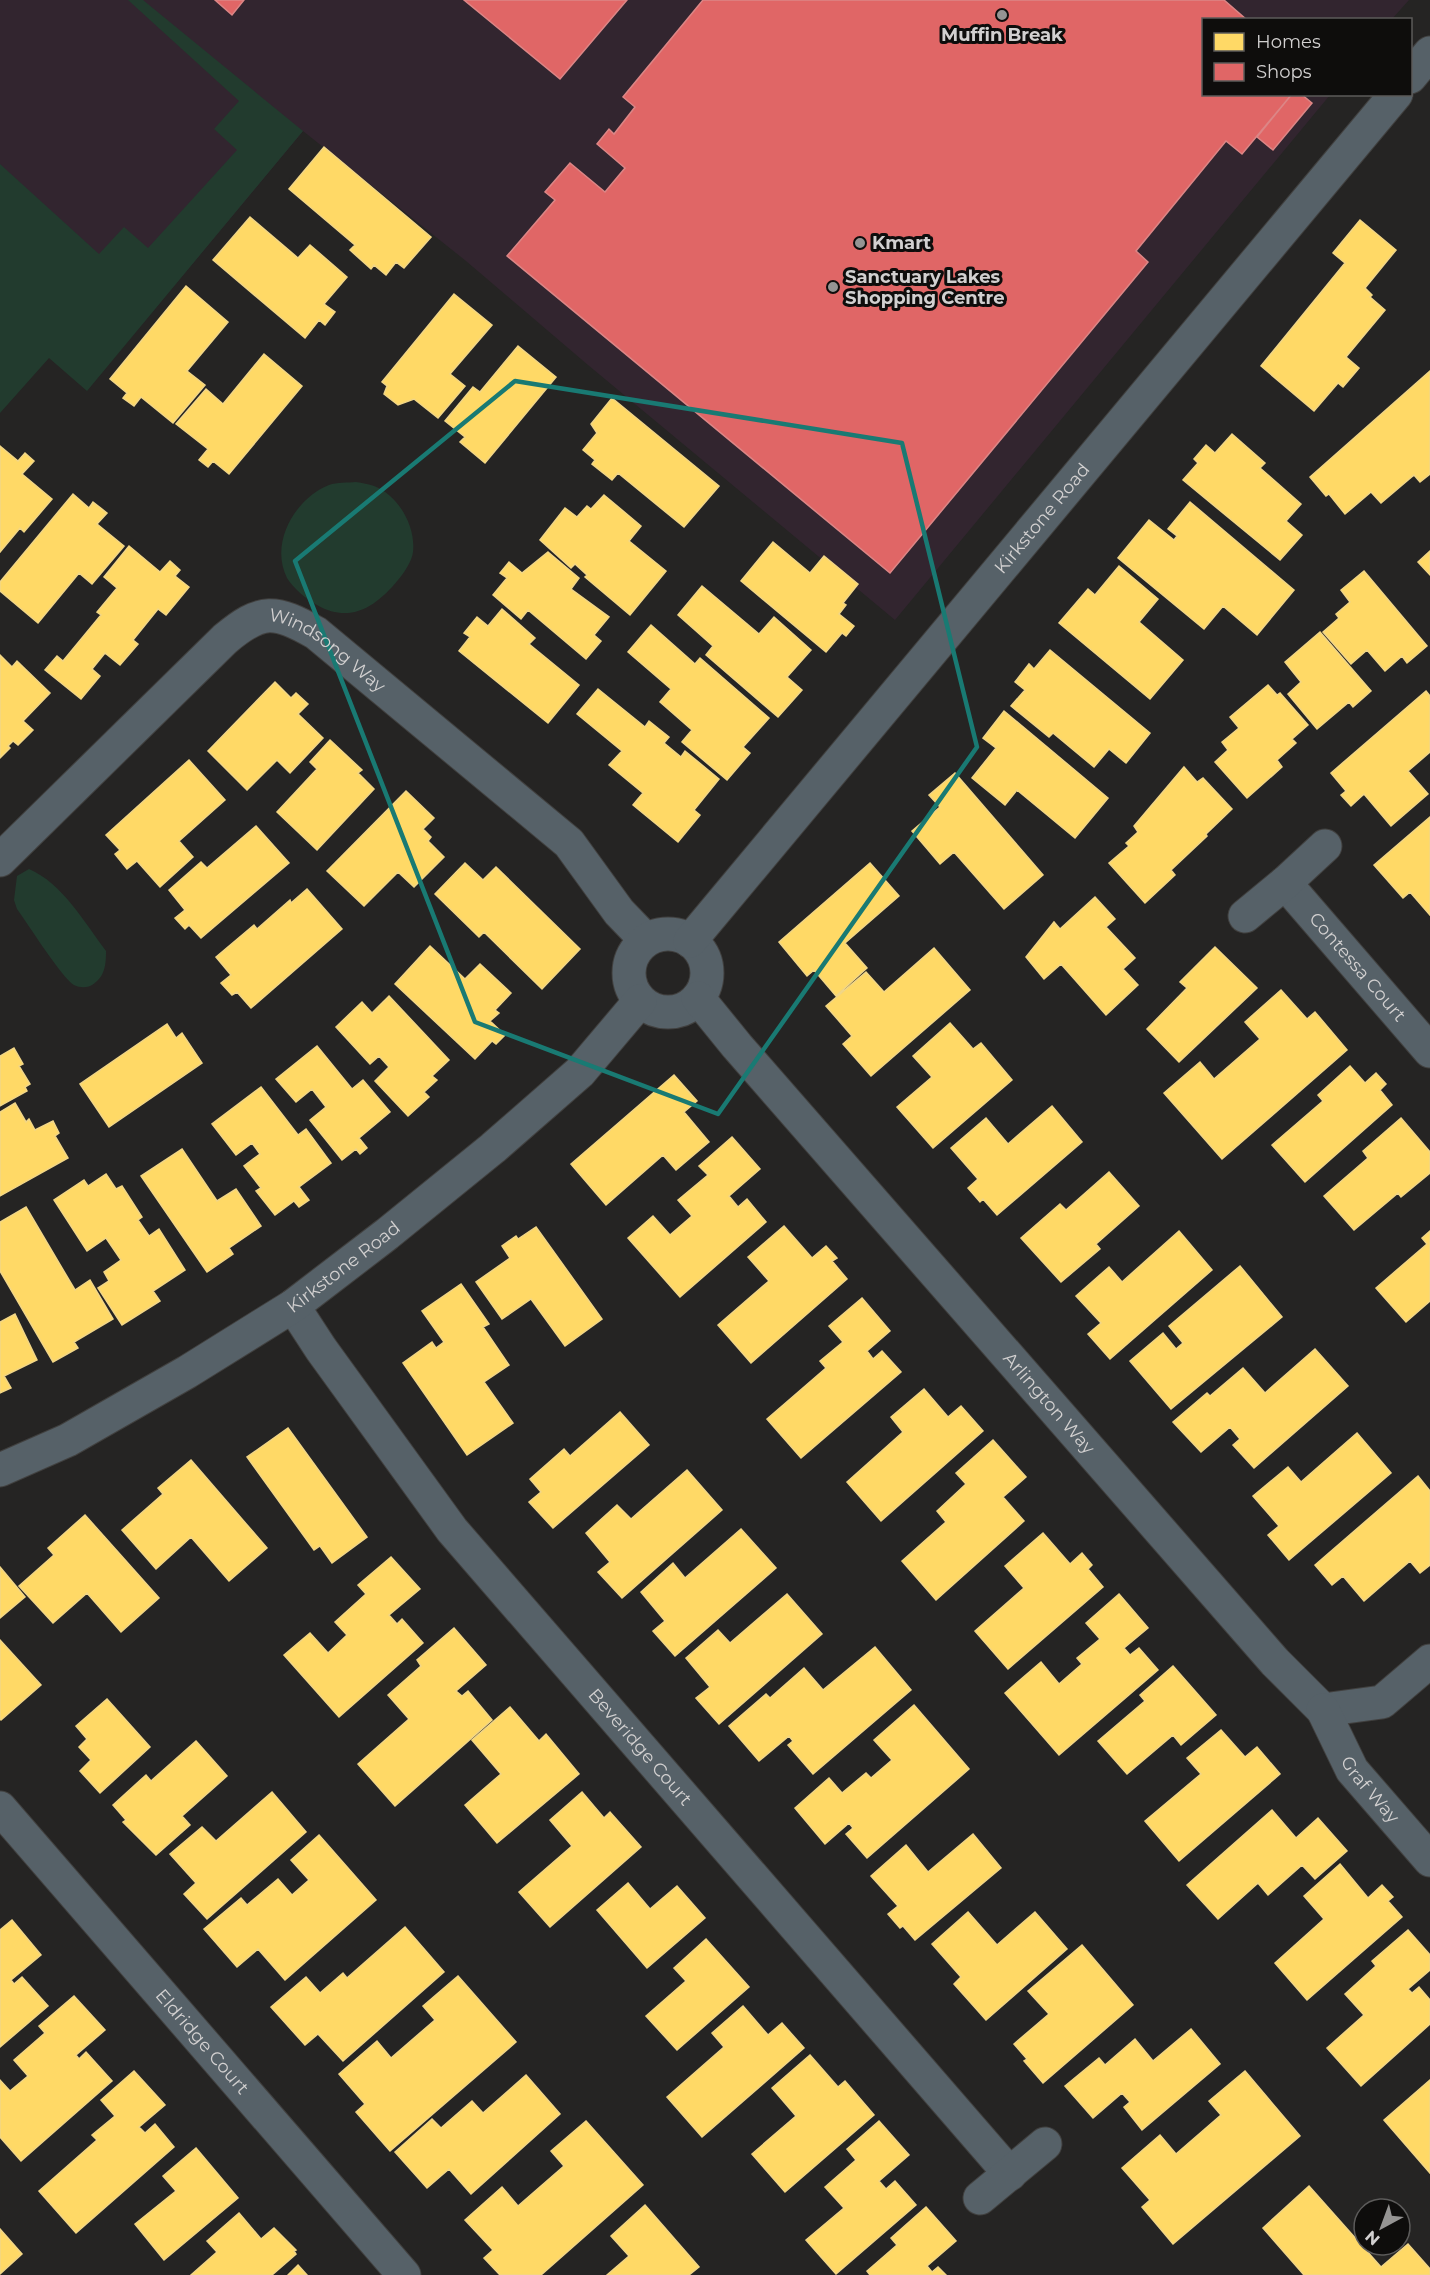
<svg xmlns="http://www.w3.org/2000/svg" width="1430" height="2275" font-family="Montserrat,sans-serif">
	<rect width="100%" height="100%" fill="#252423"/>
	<!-- commercial -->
	<path fill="#32252f" d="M0 0H1409L1392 19 1204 20V94L1330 95 895 620 588 365 466 261 303 131 153 311 0 172Z"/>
	<!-- green -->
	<path fill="#223b2e" d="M128 0H143L303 131 87 391 49 358 0 413V164L99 254 124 227 148 248 237 150 214 129 239 101Z
		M356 482C362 483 369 484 374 486 398 495 416 526 413 552 412 561 404 573 398 580 376 607 350 624 317 605 306 599 293 588 287 578 269 542 296 498 329 485 337 482 348 483 356 482Z
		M29 869C62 883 85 923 106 951 106 965 105 977 92 985 87 988 80 988 74 985 62 978 28 924 17 909L14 900 17 876Z"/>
	<!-- homes -->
	<path fill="#ffd966" stroke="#f2d686" stroke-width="1.5" d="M324 147 431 237 404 268 396 262 386 275 374 265 371 269 350 250 355 245 289 189Z
		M250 217 298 258 310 245 347 277 324 304 335 312 325 325 319 320 305 338 213 260Z
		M1360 220 1396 250 1365 288 1372 295 1370 297 1385 310 1346 357 1359 368 1343 387 1338 383 1314 411 1261 366 1345 263 1333 253Z
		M186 286 228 322 187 371 205 385 173 423 141 397 134 406 123 398 127 393 110 379Z
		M454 294 492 325 450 374 465 386 438 418 414 399 398 405 384 394 387 386 382 382Z
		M518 346 556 377 485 463 460 442 465 437 445 421 473 387 480 392Z
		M264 354 302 386 229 474 213 461 208 467 199 460 208 449 176 424 206 389 223 404Z
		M1430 371V474L1420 482 1414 475 1381 503 1371 492 1345 514 1329 494 1326 496 1310 477Z
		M612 398 719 486 684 527 618 473 612 480 592 464 595 460 583 450 597 433 591 424Z
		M1232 434 1265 463 1260 468 1301 504 1286 521 1302 535 1280 560 1183 480 1198 463 1194 459 1206 445 1215 453Z
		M0 446 18 461 25 453 34 461 22 474 52 499 24 532 20 528 0 552Z
		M73 494 89 508 93 502 107 513 97 524 124 546 92 584 79 573 38 623 0 591V582Z
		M604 495 641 526 629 541 666 571 630 615 585 577 587 575 575 564 571 568 540 540 565 508 577 517 587 506 591 509Z
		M1190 502 1294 590 1257 635 1223 606 1204 629 1118 558 1149 520 1174 540 1177 536 1168 529Z
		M773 542 810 573 824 556 858 584 843 603 846 605 839 614 854 626 846 636 842 633 826 652 741 581Z
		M129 546 160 572 170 561 180 570 175 576 189 587 166 615 158 609 133 640 138 644 120 665 105 653 92 669 100 676 81 699 45 670 57 656 63 661 101 615 97 612 117 588 104 577Z
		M1430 551V575L1418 562Z
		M548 552 579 578 571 589 609 617 594 635 601 641 586 659 528 610 521 619 493 595 507 578 500 573 509 562 522 573Z
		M1119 566 1158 599 1139 622 1183 660 1150 699 1059 623 1088 589 1095 595Z
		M1364 571 1427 646 1407 663 1402 656 1385 671 1367 650 1351 664 1323 632 1339 618 1336 614 1350 602 1341 590Z
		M702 586 759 634 774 617 811 650 787 677 802 690 778 717 706 655 713 646 678 615Z
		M502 609 535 638 529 644 579 685 548 723 459 651 470 637 464 633 477 617 488 626Z
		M651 625 695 664 700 658 769 718 743 747 750 753 727 780 682 742 692 730 660 702 671 689 628 652Z
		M1320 632 1371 691 1353 707 1349 702 1317 729 1288 694 1301 682 1285 662Z
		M1050 650 1150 733 1126 763 1109 749 1094 767 1053 733 1049 737 1011 706 1025 690 1015 682 1029 664 1034 669Z
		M0 655 12 667 17 661 50 693 23 721 33 730 18 745 13 741 8 746 10 748 0 758Z
		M275 682 291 698 296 693 308 704 298 714 323 738 290 773 277 760 247 790 208 751Z
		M1268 685 1277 695 1280 693 1308 725 1292 739 1296 743 1277 760 1282 767 1247 798 1215 762 1228 750 1222 742 1239 728 1230 717Z
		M598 689 645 727 649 721 669 737 664 743 681 757 685 751 719 779 694 810 700 815 678 842 633 805 643 793 609 765 622 751 577 714Z
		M1426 691 1430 696V752L1408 771 1428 794 1391 826 1364 794 1351 806 1341 795 1346 791 1331 773Z
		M1004 711 1108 798 1075 838 1017 790 1005 805 972 778 996 748 983 738Z
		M330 740 362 770 358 773 374 789 317 850 277 812 317 769 310 762Z
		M189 760 225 800 179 841 193 857 160 887 137 861 127 869 115 854 120 850 106 835Z
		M1184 767 1197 782 1203 778 1232 809 1206 834 1207 836 1171 870 1175 875 1145 903 1109 863 1129 846 1126 843 1138 832 1134 826Z
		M955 773 1043 875 1004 909 954 852 940 864 912 831 940 807 929 795Z
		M406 791 434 818 423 829 431 837 428 841 444 857 414 887 398 872 364 906 327 871Z
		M1430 817V915L1410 892 1403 898 1374 865Z
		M256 826 289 863 201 938 189 925 185 929 175 918 185 910 169 890 201 862 207 868Z
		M465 863 483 880 496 867 580 949 542 989 484 932 479 937 435 894Z
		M870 863 899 896 845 943 867 968 836 996 814 970 807 976 779 942Z
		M307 889 342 929 251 1008 237 992 232 995 221 983 231 975 216 957 254 925 257 929 290 900 291 903Z
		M1095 897 1115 919 1106 927 1135 958 1123 969 1138 985 1106 1015 1061 964 1044 979 1026 957 1054 922 1060 929Z
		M430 946 465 979 480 964 511 993 495 1010 499 1013 490 1021 505 1035 496 1044 492 1041 475 1059 395 984Z
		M1215 947 1257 988 1179 1062 1147 1029 1187 988 1180 982Z
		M934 948 970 990 871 1076 843 1044 852 1036 826 1006 866 972 884 992Z
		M1281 990 1307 1019 1315 1012 1347 1050 1222 1159 1164 1093 1200 1062 1214 1079 1260 1039 1245 1022Z
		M389 996 449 1060 432 1076 437 1080 424 1092 429 1097 408 1116 375 1081 389 1067 379 1056 370 1064 336 1027 362 1002 372 1013Z
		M950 1023 973 1049 981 1043 1012 1080 933 1148 897 1107 932 1077 913 1056Z
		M167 1024 176 1038 182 1033 202 1063 109 1127 80 1084Z
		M317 1046 352 1089 363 1080 390 1112 359 1138 367 1148 360 1154 356 1149 342 1160 310 1120 326 1107 312 1089 296 1102 276 1079Z
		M14 1048 23 1064 19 1066 30 1084 25 1087 27 1091 0 1106V1056Z
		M1350 1066 1365 1083 1376 1073 1386 1084 1380 1090 1392 1105 1305 1182 1272 1145 1323 1101 1318 1095Z
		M674 1075 697 1101 684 1112 709 1142 676 1170 663 1155 606 1205 571 1164Z
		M261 1087 298 1135 306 1129 331 1163 299 1187 309 1200 299 1207 294 1201 275 1215 256 1191 261 1188 244 1166 260 1154 252 1143 236 1155 212 1124Z
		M15 1103 26 1122 29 1119 35 1130 53 1121 59 1133 55 1136 68 1158 0 1196V1112Z
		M1052 1106 1082 1142 997 1215 983 1199 980 1202 968 1188 978 1179 951 1148 986 1118 1008 1144Z
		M1401 1118 1430 1152V1173L1401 1197 1398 1193 1354 1230 1324 1196 1368 1158 1363 1151Z
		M732 1137 760 1169 729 1196 738 1207 747 1199 766 1222 680 1297 628 1238 653 1216 670 1235 692 1216 678 1200 708 1175 699 1166Z
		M182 1149 217 1201 236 1189 261 1226 229 1248 233 1254 207 1272 141 1176Z
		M1109 1172 1139 1206 1096 1244 1100 1249 1061 1282 1021 1238 1060 1204 1066 1210Z
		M106 1174 116 1189 122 1186 142 1217 138 1220 149 1236 159 1229 185 1270 153 1291 160 1301 122 1325 98 1288 109 1281 104 1272 121 1260 106 1238 87 1251 54 1200 84 1180 88 1186Z
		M26 1207 75 1290 90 1280 113 1319 74 1342 78 1348 53 1362 0 1271V1222Z
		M784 1226 812 1258 826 1246 837 1258 832 1261 847 1279 751 1363 718 1325 769 1281 748 1257Z
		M536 1227 602 1319 565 1346 531 1299 502 1319 476 1282 510 1258 502 1246 516 1236 518 1239Z
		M1179 1231 1212 1270 1110 1359 1088 1334 1101 1323 1076 1296 1109 1267 1122 1282Z
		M1430 1231V1301L1406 1322 1376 1288 1427 1244 1422 1238Z
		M1240 1266 1282 1317 1171 1409 1130 1361 1163 1333 1176 1349 1183 1343 1169 1326Z
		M461 1284 489 1324 483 1327 509 1365 484 1382 513 1423 467 1455 403 1363 432 1342 436 1348 444 1342 422 1311Z
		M862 1298 890 1331 867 1351 873 1359 882 1351 901 1372 801 1458 767 1419 826 1368 820 1361 843 1342 829 1326Z
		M15 1314 37 1360 4 1376 11 1388 0 1393V1322Z
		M1315 1349 1348 1386 1254 1468 1233 1445 1240 1439 1230 1427 1201 1452 1173 1422 1207 1393 1210 1396 1243 1368 1265 1393Z
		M924 1389 948 1417 961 1406 983 1431 881 1521 847 1482 903 1432 891 1417Z
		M620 1412 649 1445 553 1528 529 1502 541 1492 530 1479 564 1449 570 1456Z
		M288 1428 367 1537 332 1563 320 1546 314 1550 247 1457Z
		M1357 1433 1391 1473 1289 1560 1268 1535 1279 1526 1253 1496 1288 1467 1301 1482Z
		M993 1440 1026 1477 1003 1497 1024 1521 936 1600 902 1561 946 1522 937 1511 966 1484 956 1473Z
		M191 1460 267 1548 229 1581 191 1537 156 1569 122 1530 163 1494 158 1488Z
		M687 1470 722 1510 622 1598 598 1572 610 1562 586 1533 617 1505 631 1519Z
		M1418 1476 1430 1491V1565L1420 1573 1410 1561 1364 1601 1343 1576 1332 1585 1315 1565Z
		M85 1515 159 1598 121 1632 87 1593 53 1623 19 1586 54 1555 48 1548Z
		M741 1529 776 1568 675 1656 653 1631 665 1621 641 1592 673 1563 685 1578Z
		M1043 1533 1070 1564 1082 1553 1092 1565 1088 1569 1103 1587 1008 1669 975 1631 1024 1588 1005 1566Z
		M391 1557 420 1589 389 1615 397 1624 402 1619 423 1643 339 1717 284 1655 310 1633 328 1653 347 1635 335 1622 366 1594 358 1585Z
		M0 1567 25 1597 0 1618Z
		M787 1594 822 1634 719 1724 696 1698 710 1687 686 1658 718 1630 730 1643Z
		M1119 1594 1148 1628 1124 1648 1130 1655 1139 1648 1158 1670 1059 1755 1005 1693 1041 1662 1059 1684 1082 1664 1077 1658 1100 1639 1086 1623Z
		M454 1628 486 1665 456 1691 462 1696 468 1691 492 1720 395 1806 358 1764 409 1719 388 1695 421 1666 417 1660Z
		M0 1640 41 1685 1 1720 0 1719Z
		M875 1647 911 1690 813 1774 788 1745 793 1741 789 1736 759 1761 729 1726 766 1694 770 1698 804 1668 823 1690Z
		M1173 1666 1216 1715 1181 1745 1173 1735 1127 1774 1098 1741 1145 1701 1140 1695Z
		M107 1699 150 1747 100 1793 80 1771 91 1760 79 1747 87 1739 76 1726Z
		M914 1705 969 1769 867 1858 846 1834 853 1828 849 1823 825 1844 795 1808 829 1778 842 1793 866 1773 871 1778 892 1760 874 1740Z
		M510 1707 539 1741 546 1734 579 1774 497 1843 465 1805 501 1774 472 1740Z
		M1221 1730 1245 1757 1257 1747 1280 1774 1179 1861 1145 1821 1201 1774 1187 1758Z
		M196 1741 227 1776 182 1816 190 1825 156 1855 123 1822 126 1820 113 1805 146 1775 151 1781Z
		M272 1792 306 1832 207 1919 184 1894 196 1883 170 1854 202 1827 216 1841Z
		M582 1792 604 1818 610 1812 641 1847 550 1927 519 1892 572 1846 550 1820Z
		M1272 1810 1296 1838 1318 1818 1347 1851 1315 1879 1302 1865 1268 1895 1258 1883 1218 1919 1187 1885Z
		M973 1834 1001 1868 915 1940 903 1926 900 1928 888 1914 898 1906 871 1876 906 1845 928 1872Z
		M319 1835 376 1900 285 1980 258 1949 237 1967 204 1929 241 1898 247 1905 278 1879 292 1895 309 1880 291 1860Z
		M1340 1864 1368 1898 1382 1885 1393 1897 1388 1901 1402 1917 1307 2000 1275 1963 1324 1919 1304 1896Z
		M628 1883 650 1909 677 1886 705 1918 647 1968 597 1910Z
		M968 1912 997 1945 1035 1912 1067 1949 986 2020 954 1984 961 1977 932 1944Z
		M12 1920 41 1955 11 1980 14 1984 22 1977 48 2006 0 2047V1930Z
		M405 1927 444 1972 343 2061 318 2034 305 2045 271 2007 306 1977 320 1993 343 1973 347 1978Z
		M1408 1930 1430 1955V1970L1408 1989 1412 1993 1419 1987 1430 2000V2024L1361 2086 1327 2048 1364 2015 1345 1994 1376 1966 1372 1961Z
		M706 1939 749 1987 677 2050 646 2016 686 1981 674 1968Z
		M1082 1945 1133 2005 1043 2083 1024 2061 1027 2059 1014 2044 1049 2014 1028 1991Z
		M458 1976 516 2042 390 2151 356 2112 365 2104 339 2074 377 2041 391 2058 435 2020 423 2006Z
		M74 1996 105 2030 76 2055 79 2059 86 2052 112 2081 21 2161 0 2137V2080L10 2091 28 2076 14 2060 45 2033 39 2026Z
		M743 2006 768 2035 782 2023 804 2048 702 2137 667 2097 724 2047 712 2033Z
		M1191 2029 1220 2064 1142 2130 1124 2107 1130 2102 1122 2093 1093 2118 1065 2086 1099 2058 1105 2065 1135 2039 1153 2061Z
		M810 2055 838 2087 845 2081 874 2115 785 2192 752 2154 796 2116 772 2088Z
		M134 2071 165 2105 139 2127 145 2133 155 2124 174 2147 76 2233 39 2191 97 2140 92 2135 115 2116 101 2100Z
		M1245 2071 1300 2136 1173 2244 1142 2207 1150 2200 1122 2168 1160 2135 1176 2154 1221 2115 1209 2101Z
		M526 2075 560 2114 471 2194 449 2169 427 2188 395 2152 432 2119 441 2128 472 2101 483 2113Z
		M1430 2080V2173L1384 2120Z
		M586 2121 643 2185 541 2275H500L484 2258 493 2250 465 2220 502 2187 518 2206 564 2166 551 2151Z
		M879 2121 909 2155 879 2181 886 2189 895 2181 916 2205 836 2274 806 2240 844 2208 825 2187 856 2160 847 2149Z
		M196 2148 238 2198 164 2260 135 2224 176 2191 163 2176Z
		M1309 2186 1381 2267 1408 2244 1430 2269V2275H1304L1263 2228Z
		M645 2205 699 2267 689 2275H607L629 2256 611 2236Z
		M926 2207 956 2241 927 2266 932 2272 938 2267 946 2275H870L867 2271 897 2245 891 2238Z
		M239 2213 261 2239 274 2228 296 2250 294 2251 296 2254 272 2275H191L217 2252 207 2241Z
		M0 2229 22 2254 0 2274Z
		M298 2265 307 2275H288Z"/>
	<!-- shops -->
	<path fill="#e06666" stroke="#dc8686" stroke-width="1.5" d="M215 0H244L232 15Z
		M464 0H627L560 79Z
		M703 0H1224L1247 20H1204V94H1292L1242 154 1226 141 1136 251 1148 262 890 573 507 256 555 200 545 192 570 163 605 192 625 168 597 144 609 129 614 134 635 107 623 97Z
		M1292 94H1301L1312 103 1273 150 1257 137Z"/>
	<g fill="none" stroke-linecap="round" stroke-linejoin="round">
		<!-- minor casing -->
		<g stroke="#41403f" stroke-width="35">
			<g id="minor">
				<path d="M1410 77 1430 53"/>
				<path id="s1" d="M0 860 225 639C262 608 275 610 316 633L569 843 619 912 646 940"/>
				<path id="s2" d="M1285 883 1430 1051"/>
				<path d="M1245 916 1285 883 1325 846"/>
				<circle cx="668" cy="973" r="39"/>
				<path id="s3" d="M690 941 1396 94"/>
				<path id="s4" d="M698 998 737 1046 1275 1662 1323 1710 1382 1702 1430 1661"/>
				<path id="s5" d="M293 1306 321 1349 452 1530 1010 2174"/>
				<path id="s6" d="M0 1470 68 1440 187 1372 293 1306 387 1234 493 1148 580 1072 640 1001"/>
				<path id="s7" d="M1323 1710 1352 1770 1430 1860"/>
				<path id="s8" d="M0 1808 404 2275"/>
				<path d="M980 2198 1045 2144"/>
			</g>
		</g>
		<!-- minor -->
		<use href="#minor" stroke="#566168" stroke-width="33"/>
	</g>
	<!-- marked area -->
	<path fill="none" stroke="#197a73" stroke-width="4.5" stroke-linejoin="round" d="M515 381 902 443 977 747 718 1114 475 1022 295 561Z"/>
	<!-- markers -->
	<g fill="#959493" stroke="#0e0d0c" stroke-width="2">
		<circle cx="1002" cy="15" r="6"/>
		<circle cx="860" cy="243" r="6"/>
		<circle cx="833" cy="287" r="6"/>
	</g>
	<g text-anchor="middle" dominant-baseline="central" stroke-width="6" stroke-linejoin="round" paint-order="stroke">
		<!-- poi labels -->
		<g font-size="18" font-weight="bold" fill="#d2d0d0" stroke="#0e0d0c" text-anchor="start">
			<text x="1002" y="35" text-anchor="middle">Muffin Break</text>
			<text x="872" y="243">Kmart</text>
			<text x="845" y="277">Sanctuary Lakes<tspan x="845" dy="21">Shopping Centre</tspan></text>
		</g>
		<!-- street labels -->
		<g font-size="18" fill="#d2d0d0" stroke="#0e0d0c">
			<text stroke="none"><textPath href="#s3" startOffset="550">Kirkstone Road</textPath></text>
			<text stroke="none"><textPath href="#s1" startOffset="435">Windsong Way</textPath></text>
			<text stroke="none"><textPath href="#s2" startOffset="111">Contessa Court</textPath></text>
			<text stroke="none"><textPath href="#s6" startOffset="400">Kirkstone Road</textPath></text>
			<text stroke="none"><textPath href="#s4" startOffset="536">Arlington Way</textPath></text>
			<text stroke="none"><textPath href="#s5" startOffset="562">Beveridge Court</textPath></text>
			<text stroke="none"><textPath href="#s7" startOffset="93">Graf Way</textPath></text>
			<text stroke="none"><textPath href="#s8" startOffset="309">Eldridge Court</textPath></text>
		</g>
	</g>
	<!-- legend -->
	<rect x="1202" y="18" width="210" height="78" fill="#0e0d0c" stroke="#5c5b5a" stroke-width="1.5"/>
	<rect x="1214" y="33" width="30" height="18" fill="#ffd966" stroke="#5c5b5a" stroke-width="1.5"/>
	<text x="1256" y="48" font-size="18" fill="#d2d0d0">Homes</text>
	<rect x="1214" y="63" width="30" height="18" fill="#e06666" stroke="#5c5b5a" stroke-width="1.5"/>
	<text x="1256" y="78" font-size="18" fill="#d2d0d0">Shops</text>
	<!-- north arrow -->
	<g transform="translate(1382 2227) rotate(221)"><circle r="28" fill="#0e0d0c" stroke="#5c5b5a" stroke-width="1.5"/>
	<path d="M0-4.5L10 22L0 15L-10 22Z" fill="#959493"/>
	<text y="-9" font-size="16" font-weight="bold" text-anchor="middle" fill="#d2d0d0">N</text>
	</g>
</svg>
